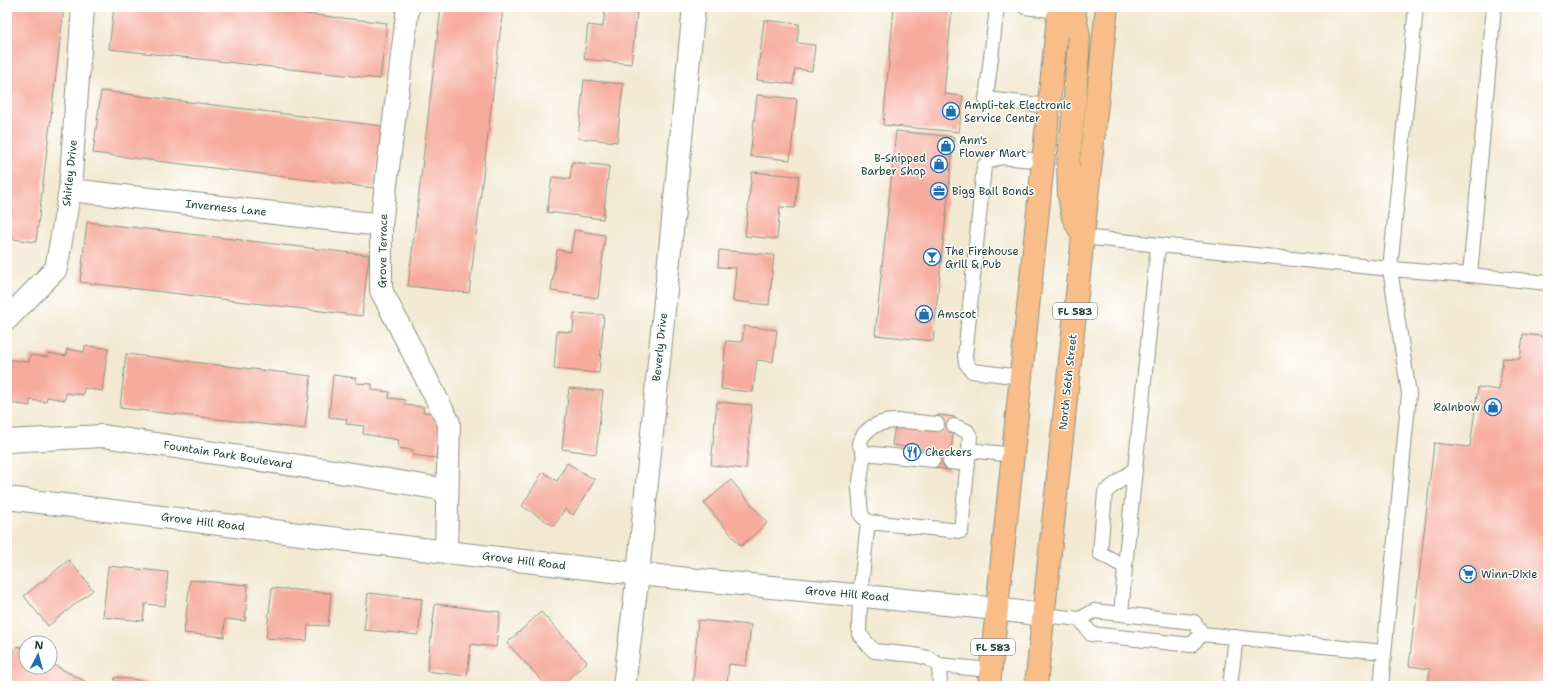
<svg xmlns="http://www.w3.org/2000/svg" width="1555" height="693" font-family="'Shantell Sans',sans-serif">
	<rect width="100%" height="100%" fill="#fff"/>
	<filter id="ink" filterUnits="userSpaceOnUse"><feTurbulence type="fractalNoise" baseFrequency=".025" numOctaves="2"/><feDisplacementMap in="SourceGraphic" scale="8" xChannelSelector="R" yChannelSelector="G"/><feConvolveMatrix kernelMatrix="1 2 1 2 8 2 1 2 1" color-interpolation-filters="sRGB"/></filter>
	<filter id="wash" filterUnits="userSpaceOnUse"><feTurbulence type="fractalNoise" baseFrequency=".012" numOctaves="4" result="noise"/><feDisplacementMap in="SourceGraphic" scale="16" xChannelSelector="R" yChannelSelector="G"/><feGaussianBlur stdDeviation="0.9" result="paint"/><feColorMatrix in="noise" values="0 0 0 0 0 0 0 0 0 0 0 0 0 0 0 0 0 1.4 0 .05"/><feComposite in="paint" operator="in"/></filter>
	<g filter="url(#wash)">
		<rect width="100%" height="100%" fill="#f3e9d2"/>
		<g id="blocks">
			<!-- building -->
			<path fill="#f6ab9c" d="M7 7H64L36 242 7 238Z
				M114 7H243L387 23 380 79 109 49Z
				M441 7 503 8 469 293 408 286Z
				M894 7H952L944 94 963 96 959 132 883 125Z
				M605 10 637 13 631 64 584 59 588 25 603 27Z
				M764 20 799 24 797 43 815 45 812 71 795 69 793 84 757 80Z
				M584 80 623 84 617 142 578 138Z
				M101 91 382 126 374 188 93 153Z
				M757 95 797 99 790 160 750 156Z
				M896 131 954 137 933 341 875 335Z
				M572 162 609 166 603 219 547 212 552 177 570 179Z
				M752 172 799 176 795 208 780 207 777 239 745 236Z
				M87 222 369 255 362 316 80 282Z
				M574 230 605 235 598 298 551 291 557 250 571 252Z
				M719 250 774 255 769 305 733 301 736 268 718 267Z
				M574 313 604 315 599 373 554 369 557 331 573 332Z
				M744 326 777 330 773 362 757 360 753 392 721 389 726 341 742 342Z
				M1523 334 1548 337V686H1428L1430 669 1409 666 1434 443 1470 447 1478 387 1499 390 1503 358 1520 359Z
				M85 346 108 348 102 391 84 388 83 395 66 393 65 400 47 397 46 402 30 400V406L10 403 9 410H7V366L11 367V360L29 362 30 355 48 357V353L66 356 67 349 84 352Z
				M126 354 311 376 305 429 120 408Z
				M333 375 356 378V383L372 384V390L390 392 389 398 405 400V405L424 407 423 412 440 414 436 458 412 455 413 450 398 448 399 440 363 434 364 426 346 424 347 419 329 417Z
				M569 388 603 391 596 454 562 449Z
				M717 402 752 405 746 469 711 465Z
				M938 415 955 417 949 470 932 467 934 451 892 445 895 425 936 431Z
				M567 463 595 480 573 515 565 509 554 526 522 506 543 472 557 481Z
				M731 480 767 523 741 546 704 503Z
				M69 560 93 590 48 626 24 596Z
				M108 566 168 572 165 606 145 604 143 621 103 617Z
				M190 580 248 585 245 621 225 619 224 637 184 633Z
				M272 588 331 593 328 626 308 625 307 641 266 638Z
				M368 593 422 599 418 635 364 630Z
				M435 604 500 612 496 647 471 644 467 676 427 671Z
				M541 612 587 662 560 686H547L507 643Z
				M698 620 751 625 746 666 729 664 727 685 693 682Z
				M18 646 26 650V667H50V663L86 682 84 686H7V667Z
				M115 677 173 685 172 686H114Z"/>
		</g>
	</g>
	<g filter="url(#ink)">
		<use href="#blocks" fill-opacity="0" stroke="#899383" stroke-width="1"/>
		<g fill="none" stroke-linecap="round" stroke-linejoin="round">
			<!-- lane casing -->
			<g stroke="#899383" stroke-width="16">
				<path id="lane" d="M997 7 986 99 1049 106
					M1025 7 1059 11
					M1416 7 1390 269 1470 275 1494 7
					M1083 237 1390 269 1409 394 1381 686
					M1470 275 1548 283
					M1021 377 972 371 966 363 965 356 984 166 991 160 1001 157 1044 161
					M954 426 967 431 970 436 969 450 961 531 868 522 860 595 859 634 874 651 915 655 928 658 939 665 990 670
					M969 450 1013 455
					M864 453 859 443C872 412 910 422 937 424
					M950 462 968 464
					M868 522 861 515 859 488 864 453 933 460
					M1125 567 1100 553 1105 492 1135 469
					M1121 614 1125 567 1158 245
					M1043 615 1080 619 1094 611 1194 622 1202 634 1384 652
					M1080 619 1091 634 1191 645 1202 634
					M939 665 940 686
					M1230 686 1236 637"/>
			</g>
			<!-- street casing -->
			<g stroke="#899383" stroke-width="24">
				<path id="street" d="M408 7 381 225V290L449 423 446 552
					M70 190 381 225
					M7 319 56 269 70 190 83 7
					M7 441 103 436 359 475 447 490
					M7 498 446 552 638 574 997 609 1043 615
					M624 686 638 574 694 7"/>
			</g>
			<!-- primary casing -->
			<g stroke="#899383" stroke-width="24">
				<path id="primary" d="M1059 11 1069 12 1075 16 1079 37 1075 98 1068 164 1069 196 1073 217 1082 234
					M989 686 1059 7
					M1036 686 1107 7"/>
			</g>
			<!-- lane -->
			<use href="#lane" stroke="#fff" stroke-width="14"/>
			<!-- street -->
			<use href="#street" stroke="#fff" stroke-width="22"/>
			<!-- primary -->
			<use href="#primary" stroke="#f8bd89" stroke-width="22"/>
		</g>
	</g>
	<!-- icons -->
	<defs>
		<g id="shop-ring" transform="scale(0.9)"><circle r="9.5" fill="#fff" stroke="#1f6fb2" stroke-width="1.5"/><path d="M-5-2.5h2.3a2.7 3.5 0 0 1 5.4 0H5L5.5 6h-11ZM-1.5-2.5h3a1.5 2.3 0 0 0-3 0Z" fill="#1f6fb2"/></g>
		<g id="office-ring" transform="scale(0.9)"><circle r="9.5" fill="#fff" stroke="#1f6fb2" stroke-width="1.5"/><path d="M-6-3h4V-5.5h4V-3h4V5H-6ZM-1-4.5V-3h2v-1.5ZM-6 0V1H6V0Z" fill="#1f6fb2"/></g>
		<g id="bar-ring" transform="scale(0.9)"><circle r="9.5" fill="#fff" stroke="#1f6fb2" stroke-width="1.5"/><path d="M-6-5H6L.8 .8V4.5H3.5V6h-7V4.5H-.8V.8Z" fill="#1f6fb2"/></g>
		<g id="restaurant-ring" transform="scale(0.9)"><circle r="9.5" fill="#fff" stroke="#1f6fb2" stroke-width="1.5"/><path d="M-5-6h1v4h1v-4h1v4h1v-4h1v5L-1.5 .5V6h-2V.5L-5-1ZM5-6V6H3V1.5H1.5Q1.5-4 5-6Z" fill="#1f6fb2"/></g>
		<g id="supermarket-ring" transform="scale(0.9)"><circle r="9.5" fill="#fff" stroke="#1f6fb2" stroke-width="1.5"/><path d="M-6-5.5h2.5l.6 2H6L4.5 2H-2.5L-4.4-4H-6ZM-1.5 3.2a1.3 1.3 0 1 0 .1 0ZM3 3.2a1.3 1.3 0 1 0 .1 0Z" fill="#1f6fb2"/></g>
	</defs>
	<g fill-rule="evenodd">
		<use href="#shop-ring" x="951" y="111"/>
		<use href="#shop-ring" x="946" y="146"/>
		<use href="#shop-ring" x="939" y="164"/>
		<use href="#office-ring" x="939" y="191"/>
		<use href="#bar-ring" x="932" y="257"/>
		<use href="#shop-ring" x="924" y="314"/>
		<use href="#shop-ring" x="1493" y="407"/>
		<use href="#restaurant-ring" x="912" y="452"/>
		<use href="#supermarket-ring" x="1468" y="574"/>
	</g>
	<g text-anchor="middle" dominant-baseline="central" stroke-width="3" stroke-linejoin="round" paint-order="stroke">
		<!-- shield labels -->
		<g fill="#fff" stroke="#627771" stroke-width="1">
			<rect x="1053" y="303" width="44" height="16" rx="3"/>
			<rect x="971" y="639" width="44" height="16" rx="3"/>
		</g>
		<g font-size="10" font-weight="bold" fill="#1f3d34">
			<text x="1075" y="311">FL 583</text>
			<text x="993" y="647">FL 583</text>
		</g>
		<!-- poi labels -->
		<g font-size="11" fill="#1f3d34" stroke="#fff" text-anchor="start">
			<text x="964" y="105">Ampli-tek Electronic<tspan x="964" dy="13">Service Center</tspan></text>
			<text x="959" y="140">Ann's<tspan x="959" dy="13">Flower Mart</tspan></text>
			<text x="926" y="158" text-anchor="end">B-Snipped<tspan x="926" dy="13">Barber Shop</tspan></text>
			<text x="952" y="191">Bigg Bail Bonds</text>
			<text x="945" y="251">The Firehouse<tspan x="945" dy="13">Grill &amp; Pub</tspan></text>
			<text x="937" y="314">Amscot</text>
			<text x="1480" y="407" text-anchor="end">Rainbow</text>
			<text x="925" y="452">Checkers</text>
			<text x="1481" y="574">Winn-Dixie</text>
		</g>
		<!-- street labels -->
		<g font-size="11" fill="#1f3d34" stroke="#fff">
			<text transform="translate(70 173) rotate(-84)">Shirley Drive</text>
			<text transform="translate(226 208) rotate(6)">Inverness Lane</text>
			<text transform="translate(383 251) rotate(-89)">Grove Terrace</text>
			<text transform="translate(660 347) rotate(-84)">Beverly Drive</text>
			<text transform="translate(1068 382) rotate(-84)">North 56th Street</text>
			<text transform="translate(228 455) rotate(9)">Fountain Park Boulevard</text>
			<text transform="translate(203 522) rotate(7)">Grove Hill Road</text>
			<text transform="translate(524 561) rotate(7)">Grove Hill Road</text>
			<text transform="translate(847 594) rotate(5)">Grove Hill Road</text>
		</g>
	</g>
	<!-- margin -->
	<rect width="1555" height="693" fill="none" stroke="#fff" stroke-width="24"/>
	<!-- north arrow -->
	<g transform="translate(38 655) rotate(6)"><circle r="19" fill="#ffffff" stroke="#a5b1ae"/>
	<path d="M0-3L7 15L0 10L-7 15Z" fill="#1f6fb2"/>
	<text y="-6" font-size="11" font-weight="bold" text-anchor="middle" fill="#1f3d34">N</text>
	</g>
</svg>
